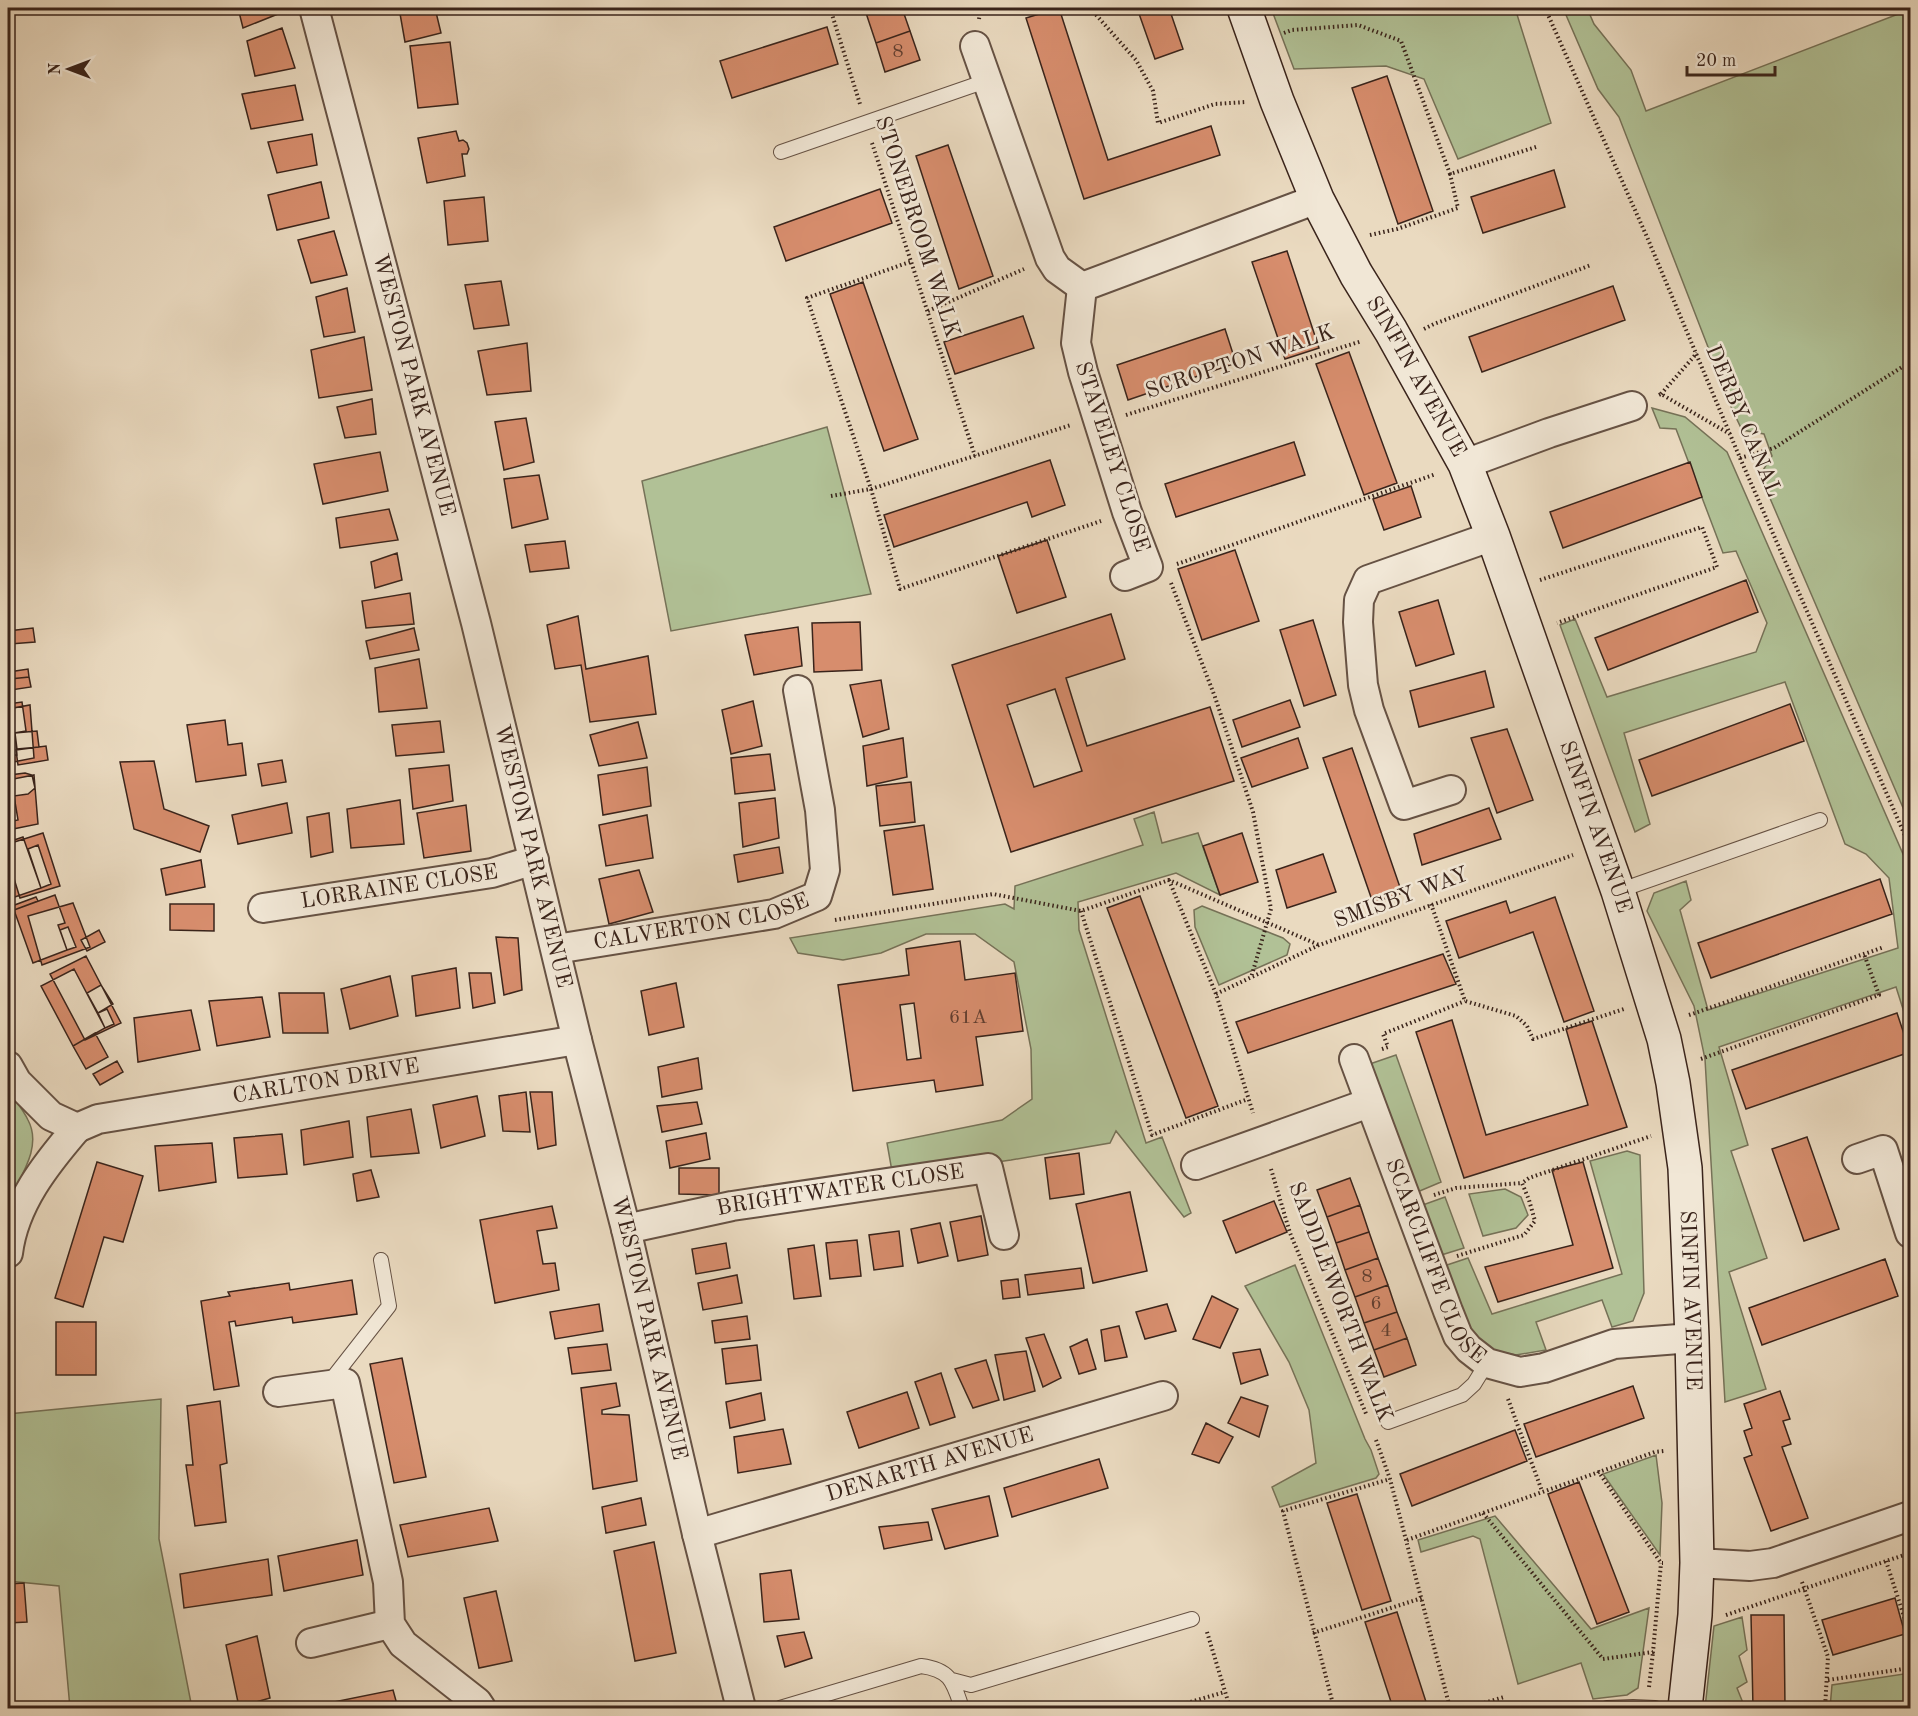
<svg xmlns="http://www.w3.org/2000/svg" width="1918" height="1716" font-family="'Old Standard TT',serif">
	<rect width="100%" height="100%" fill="#eadac0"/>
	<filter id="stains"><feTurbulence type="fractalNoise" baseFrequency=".00333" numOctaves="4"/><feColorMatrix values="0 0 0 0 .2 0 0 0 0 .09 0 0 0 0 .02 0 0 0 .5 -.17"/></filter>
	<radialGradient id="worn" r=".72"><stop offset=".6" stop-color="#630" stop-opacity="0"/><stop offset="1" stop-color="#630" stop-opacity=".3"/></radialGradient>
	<!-- green -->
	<path fill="#b1c196" stroke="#767258" stroke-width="1.5" d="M1271 8H1515L1551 123 1458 159 1424 79 1386 66 1294 69Z
		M1563 8H1587L1594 24 1631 70 1646 111 1901 13 1900 8H1910V824L1760 475 1772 456 1764 434 1742 430 1732 409 1619 117 1598 89Z
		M1652 408 1685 417 1727 452 1910 870V1031L1896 987 1719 1047 1748 1145 1731 1151 1767 1258 1729 1272 1766 1389 1725 1402 1705 1059 1694 1006 1647 911 1654 893 1686 881 1691 900 1680 910 1708 1010 1898 948 1889 878 1866 854 1845 844 1785 682 1624 733 1650 824 1635 832 1560 625 1575 619 1607 697 1756 652 1767 623 1736 551 1723 553 1676 429 1660 428Z
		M827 427 871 594 671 631 642 481Z
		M1154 812 1162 843 1198 833 1220 895 1176 873 1078 902 1079 930 1146 1143 1162 1137 1191 1213 1184 1217 1116 1131 1110 1143 1011 1160 893 1177 887 1143 1002 1120 1032 1099 1031 1049 1014 962 975 934H926L881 953 843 960 798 953 790 938 1005 904 1014 909 1015 886 1143 845 1134 819Z
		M1202 906 1283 938 1290 944 1287 955 1219 985 1195 927 1194 910Z
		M1396 1055 1441 1182 1415 1193 1364 1066Z
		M8 1089C14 1099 23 1109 28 1120 43 1148 19 1178 8 1203Z
		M1627 1151 1640 1155 1644 1293 1633 1321 1612 1327 1602 1300 1536 1322 1546 1350 1516 1355 1490 1350 1463 1324 1441 1267 1468 1258 1492 1314 1622 1274 1590 1161Z
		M1505 1189 1521 1197 1528 1215 1516 1228 1483 1236 1469 1194Z
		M1445 1197 1464 1248 1438 1256 1420 1206Z
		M1295 1265 1365 1439 1371 1450 1379 1474 1376 1478 1280 1507 1272 1487 1316 1463 1309 1410 1289 1362 1245 1286Z
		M161 1399 159 1539 192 1708H70L59 1586 8 1581V1414Z
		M1656 1455 1662 1503 1660 1555 1603 1474Z
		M1495 1516 1591 1629 1649 1608 1638 1688 1627 1695 1593 1699 1581 1663 1518 1684 1480 1539 1473 1536 1421 1552 1418 1540Z
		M1742 1617 1747 1650 1739 1656 1747 1682 1737 1688 1745 1708H1705L1714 1626Z
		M1910 1673V1708H1830L1832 1685Z"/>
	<!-- building -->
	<path fill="#d78d6d" stroke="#3a241b" stroke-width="1.5" fill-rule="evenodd" d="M238 8H276L278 14 243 28Z
		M399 8H435L441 33 405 42Z
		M882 8H902L910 31 876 43 866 13Z
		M1059 8 1108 160 1211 126 1220 155 1084 199 1026 18Z
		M1137 8H1169L1183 49 1155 59Z
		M827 27 838 64 732 98 720 61Z
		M282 28 295 68 255 76 247 41Z
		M910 31 920 60 885 72 876 43Z
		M450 42 458 104 418 108 410 46Z
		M1387 76 1433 211 1398 224 1352 88Z
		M295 85 303 120 251 129 242 94Z
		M456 131 459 141 463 140 467 143 469 149 467 154H462L465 176 427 183 418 138Z
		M312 134 317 165 277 173 268 142Z
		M948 145 993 276 959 289 916 156Z
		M1554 170 1565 207 1483 233 1471 197Z
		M321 182 329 218 277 230 268 195Z
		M880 189 892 223 786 261 774 227Z
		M484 197 488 241 448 245 444 201Z
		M334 231 347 275 311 283 298 240Z
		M1287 251 1319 348 1285 359 1252 262Z
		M501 281 509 325 474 329 465 285Z
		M863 282 918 439 884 451 830 294Z
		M1613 286 1625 320 1482 372 1469 337Z
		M347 288 355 332 324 337 316 297Z
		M1023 316 1034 348 955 374 944 342Z
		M1225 329 1236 363 1128 400 1117 365Z
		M364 337 372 390 319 398 311 350Z
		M527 343 531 391 487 395 478 351Z
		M1349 352 1397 483 1364 495 1316 364Z
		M372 399 376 434 345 438 337 407Z
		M526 418 534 462 504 470 495 422Z
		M1294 442 1305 475 1176 517 1165 484Z
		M380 452 388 491 323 504 314 464Z
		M1050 460 1065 505 1032 517 1027 502 894 547 884 515Z
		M1690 462 1702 497 1563 548 1550 512Z
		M539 475 548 519 512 528 504 479Z
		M1411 486 1421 517 1384 530 1373 499Z
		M389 509 398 540 340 548 336 518Z
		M1047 540 1066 597 1017 613 998 556Z
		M565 541 569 568 530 572 525 545Z
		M1235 550 1259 621 1202 640 1178 569Z
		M397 553 402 580 375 588 371 562Z
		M1746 580 1758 612 1608 670 1595 638Z
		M410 593 414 624 366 628 362 601Z
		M1438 600 1454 654 1416 666 1399 612Z
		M1111 614 1125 659 1066 678 1087 746 1210 707 1234 781 1011 852 952 665ZM1055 689 1082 771 1034 787 1007 705Z
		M578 616 586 669 648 656 656 714 590 722 581 665 555 669 547 625Z
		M1313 620 1336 695 1304 706 1280 630Z
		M860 622 862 670 814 672 812 623Z
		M798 627 802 666 754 675 745 635Z
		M33 628 35 642 10 644 8 631Z
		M414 628 419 650 370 659 366 641Z
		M419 659 427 708 379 712 375 668Z
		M28 669 29 677 10 679 9 672Z
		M1485 671 1494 707 1419 727 1410 691Z
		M29 677 31 687 11 690 10 679Z
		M881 680 889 729 863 737 850 685Z
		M1290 700 1300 727 1242 747 1233 720Z
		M753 701 762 746 731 754 722 710Z
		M22 702 26 731 8 734V704Z
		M1790 704 1804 741 1652 796 1639 760Z
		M30 705 34 758 8 763V709Z
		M225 720 228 745 242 743 246 775 196 782 187 725Z
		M440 721 444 752 396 756 392 725Z
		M638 722 647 758 599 766 590 735Z
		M1507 729 1533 800 1497 813 1471 738Z
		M37 731 39 747 17 749 15 733Z
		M15 733 17 755H8V734Z
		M903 738 907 777 867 786 863 746Z
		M1298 738 1308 768 1252 787 1241 758Z
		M46 746 48 760 18 765 16 750Z
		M1352 748 1402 893 1373 903 1323 758Z
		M770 754 775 790 735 794 731 758Z
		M282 760 286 782 262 786 258 764Z
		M154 761 164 809 209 826 200 852 134 829 120 762Z
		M449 765 453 801 413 809 409 769Z
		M647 767 651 806 603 815 598 775Z
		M8 772H10L18 820 8 822Z
		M25 773 32 775 35 788 28 794 14 796 10 775Z
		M34 775 38 824 8 830V780Z
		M911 782 915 822 880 826 876 786Z
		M775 798 779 838 743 847 739 803Z
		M400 800 404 844 351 848 347 809Z
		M287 803 292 833 238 844 232 815Z
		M466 805 471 851 424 858 417 813Z
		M1489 808 1501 839 1422 865 1414 834Z
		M329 813 333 852 311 857 307 817Z
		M647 815 653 858 606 866 599 825Z
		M924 825 933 889 893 895 884 831Z
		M43 833 60 886 20 898 8 859V844Z
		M1242 833 1258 882 1220 895 1203 846Z
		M23 837 41 888 9 899 8 842Z
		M38 845 51 884 41 888 28 849Z
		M779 847 783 873 738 882 734 855Z
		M1323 854 1336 892 1287 908 1276 870Z
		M201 860 205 887 166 895 161 869Z
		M639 870 653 912 609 924 599 879Z
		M1880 879 1892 914 1711 978 1698 943Z
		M55 895 65 923 58 925 67 950 33 963 14 910Z
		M1140 896 1218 1106 1186 1118 1107 908Z
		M36 897 38 901 14 910 12 906Z
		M1555 897 1594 1011 1564 1022 1533 932 1459 958 1446 921 1506 901 1510 913Z
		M73 903 90 947 42 965 28 916Z
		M170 904H214V931L170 930Z
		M68 927 76 947 67 950 60 930Z
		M99 930 105 942 87 951 81 940Z
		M496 937 518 938 522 990 504 995Z
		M960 941 965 980 1015 973 1023 1031 976 1037 983 1085 936 1092 934 1080 853 1091 838 985 909 975 906 949ZM914 1003 921 1058 907 1060 900 1005Z
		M1443 954 1456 984 1248 1053 1236 1022Z
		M86 956 121 1023 85 1040 50 974Z
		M456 968 460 1008 416 1016 412 976Z
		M74 969 105 1028 73 1046 41 986Z
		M469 973H491L495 1003 473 1008Z
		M390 976 398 1016 350 1029 341 989Z
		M676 983 684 1027 649 1035 641 991Z
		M101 985 113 1004 98 1013 87 993Z
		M279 993H324L328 1033H283Z
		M262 997 270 1037 217 1046 209 1001Z
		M107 1009 114 1024 105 1028 98 1013Z
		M191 1010 200 1050 138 1062 134 1018Z
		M1897 1013 1910 1052 1746 1109 1732 1070Z
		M1452 1020 1486 1135 1588 1105 1566 1029 1592 1021 1627 1127 1464 1178 1416 1032Z
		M95 1033 108 1057 86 1069 73 1046Z
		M698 1058 702 1089 662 1097 658 1067Z
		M117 1061 123 1072 100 1085 93 1074Z
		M526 1092 530 1132 503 1131 499 1096Z
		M530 1092H552L556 1145 538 1149Z
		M477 1096 485 1136 441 1148 433 1105Z
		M697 1102 702 1124 662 1132 657 1106Z
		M411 1109 419 1153 371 1157 367 1117Z
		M349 1121 353 1157 304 1165 301 1130Z
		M706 1133 710 1159 670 1168 666 1141Z
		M282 1134 287 1174 238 1178 234 1138Z
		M1807 1137 1839 1229 1804 1241 1772 1149Z
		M212 1143 216 1182 159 1191 155 1146Z
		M1079 1153 1084 1194 1050 1199 1045 1158Z
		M97 1162 143 1176 123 1242 104 1237 83 1307 55 1298Z
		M1583 1162 1613 1268 1498 1302 1485 1267 1573 1245 1552 1170Z
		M679 1168H719V1195L679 1194Z
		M371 1170 379 1197 357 1201 353 1174Z
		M1350 1178 1360 1205 1327 1217 1317 1190Z
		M1130 1192 1147 1271 1093 1283 1076 1204Z
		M1274 1201 1287 1232 1236 1253 1223 1221Z
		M1360 1205 1369 1232 1336 1243 1327 1217Z
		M552 1206 557 1228 537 1231 543 1264 555 1263 559 1290 495 1303 480 1220Z
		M981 1216 988 1255 958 1261 950 1222Z
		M940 1223 948 1256 918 1263 911 1229Z
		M899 1231 903 1266 874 1270 869 1235Z
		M1369 1232 1378 1258 1345 1270 1336 1243Z
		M857 1240 861 1276 830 1279 826 1243Z
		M726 1243 730 1268 696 1274 692 1249Z
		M814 1245 821 1296 794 1299 788 1249Z
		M1378 1258 1388 1285 1355 1297 1345 1270Z
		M1885 1259 1898 1296 1762 1345 1749 1308Z
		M1081 1268 1084 1288 1028 1295 1025 1275Z
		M737 1275 742 1303 703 1310 698 1283Z
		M1018 1279 1020 1297 1003 1299 1001 1281Z
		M352 1280 357 1314 293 1323 292 1317 236 1326 235 1321 229 1322 239 1386 214 1390 201 1301 230 1296 228 1292 289 1283 290 1290Z
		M1388 1285 1397 1312 1364 1323 1355 1297Z
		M1212 1296 1238 1309 1220 1348 1193 1339Z
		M599 1304 603 1331 555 1339 550 1312Z
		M1167 1304 1176 1331 1145 1339 1136 1312Z
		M1397 1312 1407 1338 1374 1350 1364 1323Z
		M747 1316 750 1339 715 1343 712 1321Z
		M56 1322H96V1375H56Z
		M1119 1326 1127 1357 1105 1361 1101 1330Z
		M1044 1334 1061 1378 1043 1387 1026 1338Z
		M1407 1338 1416 1365 1384 1377 1374 1350Z
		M1087 1339 1096 1369 1079 1374 1070 1347Z
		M607 1344 611 1370 572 1374 568 1348Z
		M757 1345 761 1380 726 1384 722 1349Z
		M1260 1349 1268 1375 1241 1384 1233 1353Z
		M1026 1351 1035 1391 1004 1400 995 1355Z
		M402 1358 426 1477 394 1483 370 1364Z
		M986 1360 999 1400 973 1408 955 1369Z
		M941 1373 955 1417 930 1425 915 1382Z
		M616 1383 620 1406 602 1410V1414L629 1415 637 1481 593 1489 581 1388Z
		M1633 1386 1644 1418 1536 1457 1524 1424Z
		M1780 1391 1790 1419 1783 1421 1791 1444 1782 1447 1808 1518 1771 1531 1744 1458 1752 1455 1744 1431 1752 1428 1744 1404Z
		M907 1392 919 1428 859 1448 847 1412Z
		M761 1393 765 1420 730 1428 726 1402Z
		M1241 1397 1268 1406 1259 1437 1228 1423Z
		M220 1401 227 1463 220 1465 226 1522 195 1526 186 1465H193L187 1406Z
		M1206 1423 1233 1437 1219 1463 1192 1454Z
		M783 1429 791 1464 738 1473 734 1437Z
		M1515 1430 1527 1461 1412 1506 1400 1474Z
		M1099 1459 1108 1488 1012 1517 1004 1488Z
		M1579 1482 1629 1612 1597 1624 1548 1494Z
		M1357 1494 1391 1601 1362 1610 1327 1503Z
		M989 1496 998 1536 945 1549 932 1509Z
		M641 1498 646 1525 606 1533 602 1507Z
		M489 1508 498 1541 408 1557 400 1525Z
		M928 1522 932 1540 884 1549 879 1527Z
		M357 1540 363 1575 284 1591 278 1556Z
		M654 1542 676 1653 635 1661 614 1551Z
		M268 1559 272 1595 184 1608 180 1574Z
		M791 1570 799 1619 764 1622 760 1574Z
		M24 1583 27 1622 8 1623V1584Z
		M496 1591 512 1661 479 1668 464 1598Z
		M1895 1598 1905 1634 1833 1655 1822 1620Z
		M1397 1612 1428 1708H1393L1365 1622Z
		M1751 1615H1784L1785 1708H1753Z
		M804 1632 812 1658 785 1667 777 1636Z
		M257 1636 270 1698 239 1707 226 1645Z
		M393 1690 398 1708 309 1707Z"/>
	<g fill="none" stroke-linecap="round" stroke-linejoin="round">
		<!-- lane casing -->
		<g stroke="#665244" stroke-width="16">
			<path id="lane" d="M781 152 986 81
				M1618 891 1820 820
				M328 1384 389 1306 381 1260
				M1388 1422 1462 1395 1474 1384 1487 1363
				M952 1680 971 1685 1192 1619
				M780 1708 921 1666C951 1670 953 1682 962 1708
				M1607 1708 1633 1707 1655 1708"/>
		</g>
		<!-- street casing -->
		<g stroke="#665244" stroke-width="32">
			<g id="street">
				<path id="s1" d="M314 8 476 623 577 1040 626 1229 697 1534 741 1708"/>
				<path d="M975 46 1050 258 1057 269 1082 287"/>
				<path d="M1465 464 1549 433 1632 406"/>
				<path d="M1125 576 1148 567 1127 512 1083 372 1076 343 1082 287 1317 199"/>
				<path d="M1451 790 1404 805 1369 710 1363 685 1358 622 1359 600 1368 580 1493 536"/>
				<path id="s2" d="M263 908 492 873 534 860"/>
				<path id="s3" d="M556 949 774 914 817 896 825 870 820 810 798 690"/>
				<path id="s4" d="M1354 1059 1448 1311 1458 1336 1469 1349 1487 1363 1520 1372 1544 1368 1614 1344 1692 1338"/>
				<path d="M8 1066 17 1082 51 1116 77 1128C46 1164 14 1204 8 1253"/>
				<path id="s5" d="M77 1128 98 1119 577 1040"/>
				<path d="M1857 1159 1883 1150 1910 1233"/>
				<path d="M1196 1165 1369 1103"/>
				<path id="s6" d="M626 1229 732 1206 988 1168 1004 1235"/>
				<path d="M278 1392 345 1383 388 1582 390 1624 403 1644 477 1702 481 1708"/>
				<path id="s7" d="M697 1534 1163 1396"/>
				<path d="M1697 1563 1750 1566 1773 1563 1910 1516"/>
				<path d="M311 1643 390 1624"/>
			</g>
		</g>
		<!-- secondary casing -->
		<g stroke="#3a241b" stroke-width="36">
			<g id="secondary">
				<path id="s8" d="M1244 8 1277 101 1317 199 1356 274 1391 331 1465 464 1493 536 1618 891 1664 1039 1673 1083 1685 1168 1692 1338 1697 1563 1695 1615 1685 1708"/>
			</g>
		</g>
		<!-- path -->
		<path stroke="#3a241b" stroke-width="4" stroke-dasharray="1.5 3" stroke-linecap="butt" d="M830 8 860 104
			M1090 8 1136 60 1153 91 1158 123 1215 104 1246 102
			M1545 8 1647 237 1740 458 1910 847
			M979 19 981 8
			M1284 33 1292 30 1358 25 1401 41 1450 174 1536 147
			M872 143 975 456
			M1370 235 1397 229 1458 208 1450 174
			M910 262 807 298 871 489 900 589 1101 521
			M928 311 1024 269
			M1424 329 1434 324 1591 265
			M1661 394 1697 353
			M1659 395 1661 394 1730 434
			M1126 415 1362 341
			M1740 458 1774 448 1910 362
			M831 496 871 489 1071 425
			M1177 564 1436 474
			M1540 580 1702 527 1717 567 1557 623
			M1171 583 1215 697 1253 812 1271 909 1251 978
			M1169 880 1216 994 1253 1113
			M1431 904 1465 1001 1516 1016 1527 1026 1533 1039 1624 1009
			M1081 911 1152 1135 1248 1099
			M835 920 993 894 1081 911 1169 880 1319 945
			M1216 994 1319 945 1573 855
			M1689 1015 1884 947
			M1382 1049 1388 1047 1383 1034 1465 1001
			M1701 1059 1879 995 1864 954
			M1271 1169 1290 1233 1367 1416
			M1434 1195 1456 1188 1522 1183
			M1457 1256 1524 1235 1535 1221 1529 1200 1522 1183 1529 1178 1651 1136
			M1508 1399 1542 1491
			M1376 1440 1390 1479 1450 1708
			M1598 1471 1661 1563H1663
			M1483 1513 1603 1659 1653 1652 1661 1563
			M1407 1540 1655 1452 1664 1451
			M1886 1561 1910 1635
			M1802 1582 1828 1657 1825 1708
			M1726 1615 1910 1553
			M1207 1632 1230 1708
			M1313 1633 1422 1598
			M1828 1680 1910 1668
			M1649 1687 1653 1652
			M1169 1708 1225 1692
			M1334 1708 1283 1511 1390 1479
			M1467 1708 1504 1697"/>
		<!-- lane -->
		<use href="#lane" stroke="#f1e7d6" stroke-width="14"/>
		<!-- street -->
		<use href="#street" stroke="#f1e7d6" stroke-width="28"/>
		<!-- secondary -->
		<use href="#secondary" stroke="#f1e7d6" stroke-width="33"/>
	</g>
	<g text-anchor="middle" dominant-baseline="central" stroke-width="5" stroke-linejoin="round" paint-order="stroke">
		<!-- number labels -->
		<g font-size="20" fill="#613e30">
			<text x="898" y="52">8</text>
			<text x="968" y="1018">61A</text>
			<text x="1367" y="1277">8</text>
			<text x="1376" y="1304">6</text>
			<text x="1386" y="1331">4</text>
		</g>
		<!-- street labels -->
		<g font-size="22" fill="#3a241b" stroke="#f1e7d6">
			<text transform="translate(917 227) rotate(72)">STONEBROOM WALK</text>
			<text transform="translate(1240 362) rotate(-18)">SCROPTON WALK</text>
			<text stroke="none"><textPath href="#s8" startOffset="408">SINFIN AVENUE</textPath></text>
			<text stroke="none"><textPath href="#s1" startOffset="390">WESTON PARK AVENUE</textPath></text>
			<text transform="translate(1743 421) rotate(67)">DERBY CANAL</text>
			<text transform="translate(1112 457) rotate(72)">STAVELEY CLOSE</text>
			<text stroke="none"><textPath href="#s8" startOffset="894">SINFIN AVENUE</textPath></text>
			<text stroke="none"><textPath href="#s1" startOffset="876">WESTON PARK AVENUE</textPath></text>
			<text stroke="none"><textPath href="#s2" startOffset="138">LORRAINE CLOSE</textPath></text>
			<text transform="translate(1401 898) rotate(-20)">SMISBY WAY</text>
			<text stroke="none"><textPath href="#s3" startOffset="148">CALVERTON CLOSE</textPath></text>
			<text stroke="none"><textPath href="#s5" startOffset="254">CARLTON DRIVE</textPath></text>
			<text stroke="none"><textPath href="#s6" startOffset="218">BRIGHTWATER CLOSE</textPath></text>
			<text stroke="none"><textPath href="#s4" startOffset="219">SCARCLIFFE CLOSE</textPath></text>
			<text stroke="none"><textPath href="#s8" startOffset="1380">SINFIN AVENUE</textPath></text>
			<text transform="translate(1340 1302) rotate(69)">SADDLEWORTH WALK</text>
			<text stroke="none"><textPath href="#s1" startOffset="1362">WESTON PARK AVENUE</textPath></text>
			<text stroke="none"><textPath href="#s7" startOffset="243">DENARTH AVENUE</textPath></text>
		</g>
	</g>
	<!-- margin -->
	<rect width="1918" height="1716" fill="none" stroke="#eadac0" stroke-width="30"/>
	<rect x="9" y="9" width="1900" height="1698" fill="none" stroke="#3a241b" stroke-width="3"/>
	<rect x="15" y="15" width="1888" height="1686" fill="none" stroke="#3a241b" stroke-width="1.5"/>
	<!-- north arrow -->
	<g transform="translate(69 69) rotate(270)" stroke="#f1e7d6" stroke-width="4.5" paint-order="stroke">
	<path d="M0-4.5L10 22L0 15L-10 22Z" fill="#3a241b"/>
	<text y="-9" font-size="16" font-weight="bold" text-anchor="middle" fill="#3a241b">N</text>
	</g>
	<!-- scale -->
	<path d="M1687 66v9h88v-9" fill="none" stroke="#3a241b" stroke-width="3"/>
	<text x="1696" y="66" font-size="18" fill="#3a241b" stroke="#f1e7d6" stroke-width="4.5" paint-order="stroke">20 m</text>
	<rect width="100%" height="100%" filter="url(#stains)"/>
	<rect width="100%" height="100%" fill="url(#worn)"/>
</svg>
